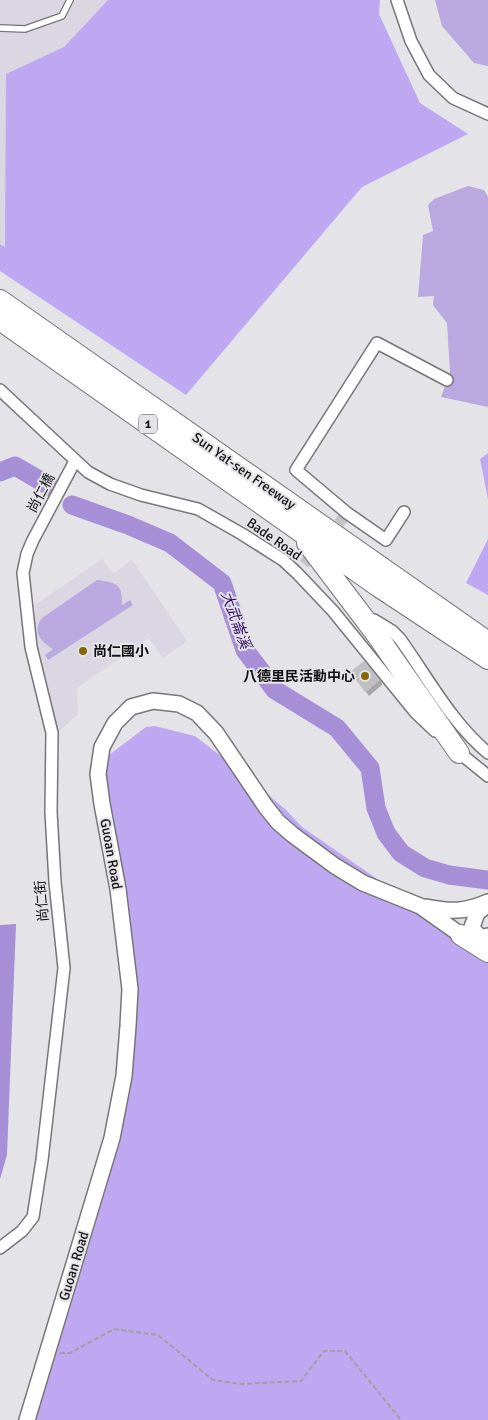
<svg xmlns="http://www.w3.org/2000/svg" width="488" height="1420" font-family="Signika,'Noto Sans TC',sans-serif">
	<defs>
		<filter id="shadow"><feDropShadow dx="4" dy="4" stdDeviation="0" flood-color="#0004"/></filter>
	</defs>
	<rect width="100%" height="100%" fill="#e4e3e7"/>
	<!-- built -->
	<path fill="#dad7e3" d="M0 0H155L25 269 0 256Z
		M102 559 113 574 132 560 187 641 163 658 149 638 77 688 78 714 56 734 34 644 35 605Z"/>
	<!-- green -->
	<path fill="#b9a9e0" d="M435 0H488V66L474 63 442 26Z
		M468 186 484 190 488 197V407L441 397 450 372 447 323 433 305 434 296 418 297 423 235 433 231 428 205 434 199Z
		M97 580C118 583 122 584 122 605L130 600 133 605 48 660 45 655 53 649C40 642 32 631 42 618Z"/>
	<!-- forest -->
	<path fill="#bfa8f2" d="M108 0H380L379 14 420 103 468 134 362 187 186 395 0 271V244L5 247 6 74 64 47Z
		M488 453V499L480 459Z
		M488 539V595L466 583Z
		M155 726 195 736 239 770 286 810 302 827 370 874 488 959V1420H36L106 1189 126 1106 137 1004 102 796 109 755 146 727Z"/>
	<!-- water -->
	<path fill="#a68fd7" d="M16 924 7 1155 0 1179V925Z"/>
	<g fill="none" stroke-linecap="round" stroke-linejoin="round">
		<!-- river -->
		<path stroke="#a68fd7" stroke-width="19" d="M0 472 15 466 53 488
			M72 505 128 525 170 543 222 583 245 650 275 690 337 728 370 768 376 808 386 833 401 853 425 868 449 875 488 880"/>
	</g>
	<!-- building -->
	<path fill="#c0bfc3" filter="url(#shadow)" d="M364 661 379 680 365 692 350 672Z"/>
	<g fill="none" stroke-linecap="round" stroke-linejoin="round">
		<!-- street-tunnel -->
		<path stroke="#c4c4c7" stroke-width="11" stroke-dasharray="11 5.5" stroke-linecap="butt" d="M328 536 344 517
			M304 564 318 548"/>
		<!-- lane casing -->
		<g stroke="#767578" stroke-width="8">
			<path id="lane" d="M0 28 25 29 62 16 70 0"/>
		</g>
		<!-- street casing -->
		<g stroke="#767578" stroke-width="14">
			<path id="street" d="M397 0 411 41 429 75 453 98 488 114
				M0 390 88 472 110 484 141 495 198 509 242 534 283 560 297 573 333 611 416 713 435 731
				M404 512 386 540 347 513 296 470 377 343 447 380
				M374 620 392 631 400 639C428 678 451 722 488 753
				M456 750 488 776
				M0 1248 22 1231 33 1217 42 1160 64 968 55 882 51 812 52 733 31 647 23 573 27 554 33 540 75 461"/>
		</g>
		<!-- secondary casing -->
		<g stroke="#767578" stroke-width="18">
			<path id="secondary" d="M426 907C451 912 465 912 488 902
				M486 938C479 937 475 933 472 927L477 913 488 904
				M27 1420 112 1138 124 1076 128 1026 130 989 118 889 102 804 98 774 102 747 115 723 131 707 153 701 179 704 197 713 216 733 266 807 278 822 293 835 335 866 363 883 420 906 461 935 474 939 488 936"/>
		</g>
		<!-- highway casing -->
		<g stroke="#767578" stroke-width="22">
			<path id="highway" d="M0 300 488 642
				M0 320 379 587 488 659
				M307 543 376 634 459 753
				M461 935 488 952"/>
		</g>
		<!-- path -->
		<path stroke="#a09fa2" stroke-width="2" stroke-dasharray="5 2.5" stroke-linecap="butt" d="M60 1353H70L114 1329 158 1335 213 1380 241 1384 301 1381 324 1351H345L401 1420"/>
		<!-- lane -->
		<use href="#lane" stroke="#fff" stroke-width="5.5"/>
		<!-- street -->
		<use href="#street" stroke="#fff" stroke-width="11"/>
		<!-- secondary -->
		<use href="#secondary" stroke="#fff" stroke-width="15"/>
		<!-- highway -->
		<use href="#highway" stroke="#fff" stroke-width="20"/>
	</g>
	<!-- markers -->
	<g fill="#866803" stroke="#e4e3e7" stroke-width="2">
		<circle cx="83" cy="651" r="5"/>
		<circle cx="365" cy="676" r="5"/>
	</g>
	<g text-anchor="middle" dominant-baseline="central" stroke-width="4" stroke-linejoin="round" paint-order="stroke">
		<!-- shield labels -->
		<rect fill="#e4e3e7" stroke="#515153" stroke-width="1" x="139" y="414.5" width="18" height="19" rx="4"/>
		<g font-size="12" font-weight="bold" fill="#121213">
			<text x="148" y="424">1</text>
		</g>
		<!-- street labels -->
		<g font-size="14" fill="#121213" stroke="#e4e3e7">
			<text transform="translate(244 471) rotate(35)">Sun Yat-sen Freeway</text>
			<text transform="translate(41 493) rotate(-62)">尚仁橋</text>
			<text transform="translate(274 539) rotate(35)">Bade Road</text>
			<text transform="translate(111 854) rotate(80)">Guoan Road</text>
			<text transform="translate(42 901) rotate(-95)">尚仁街</text>
			<text transform="translate(74 1266) rotate(-73)">Guoan Road</text>
		</g>
		<!-- poi labels -->
		<g font-size="14" font-weight="bold" fill="#121213" stroke="#e4e3e7" text-anchor="start">
			<text x="93" y="651">尚仁國小</text>
			<text x="355" y="676" text-anchor="end">八德里民活動中心</text>
		</g>
		<!-- water labels -->
		<g font-size="15" font-style="italic" fill="#3a1469" stroke="#e4e3e7">
			<text transform="translate(236 620) rotate(70)">大武崙溪</text>
		</g>
	</g>
</svg>
